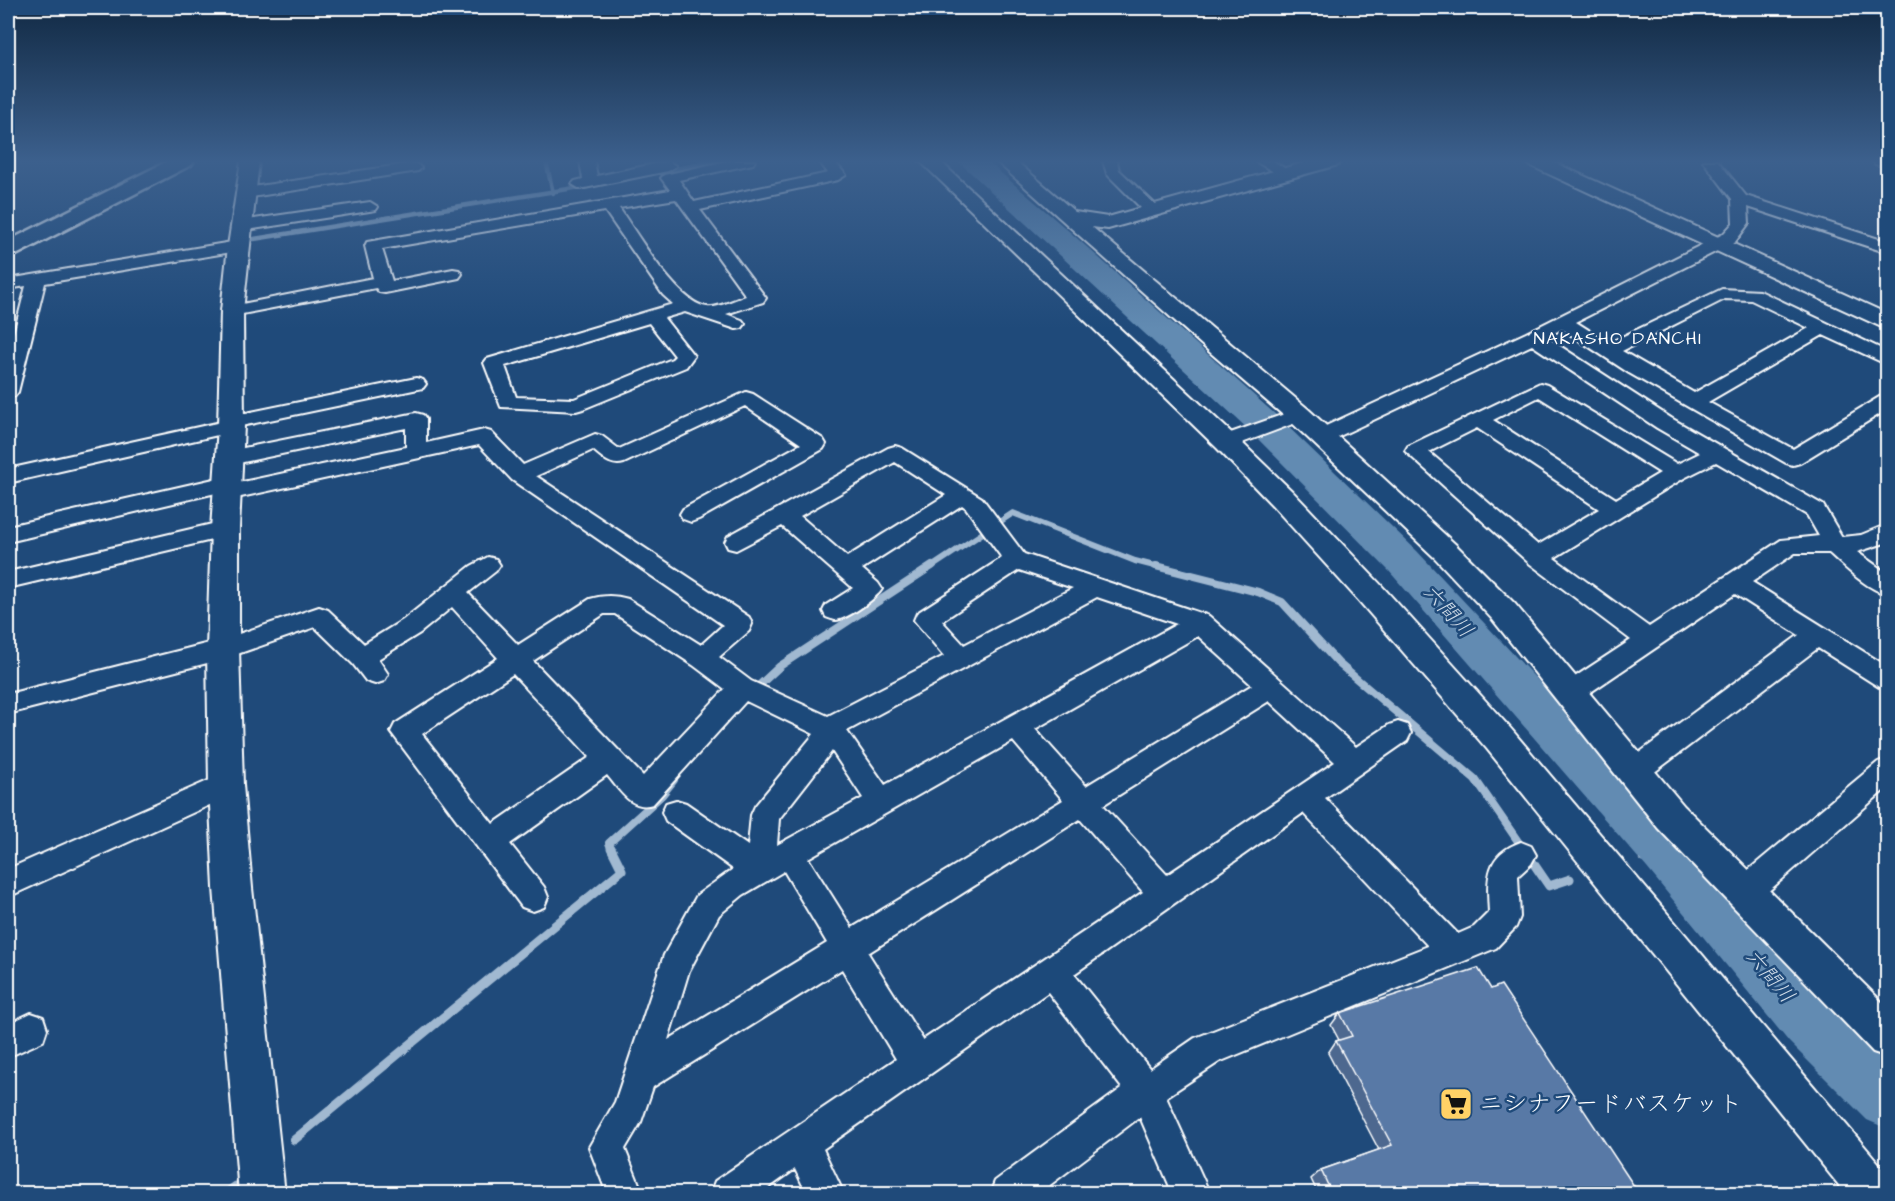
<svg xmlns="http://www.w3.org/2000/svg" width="1895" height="1201" font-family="'Architects Daughter','Klee One',sans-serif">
	<rect width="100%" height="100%" fill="#1f4a7a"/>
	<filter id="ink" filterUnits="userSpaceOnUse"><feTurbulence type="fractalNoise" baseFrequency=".0167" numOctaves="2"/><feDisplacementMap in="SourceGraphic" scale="12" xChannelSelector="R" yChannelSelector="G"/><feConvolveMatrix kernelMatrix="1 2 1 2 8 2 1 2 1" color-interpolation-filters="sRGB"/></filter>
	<g filter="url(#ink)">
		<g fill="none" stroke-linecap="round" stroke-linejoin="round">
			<!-- stream-far3 -->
			<path stroke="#a1b9d1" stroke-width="4.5" d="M546 161 553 193
				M660 172 716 161
				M254 239 587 186"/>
			<!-- stream-far2 -->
			<path stroke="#a1b9d1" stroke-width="6" d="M930 568 1013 513 1135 561 1162 568"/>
			<!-- stream-far1 -->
			<path stroke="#a1b9d1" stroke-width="8" d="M1156 566 1258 592 1282 602 1338 663 1475 779 1524 850
				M753 691 780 666 932 566
				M612 850 609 843 662 795 674 780"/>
			<!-- stream -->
			<path stroke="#a1b9d1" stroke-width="9" d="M1523 848 1549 886 1570 879
				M1643 858 1665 852
				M294 1140 622 870 611 848
				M225 1194 236 1186"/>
			<!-- river -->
			<path fill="#628bb2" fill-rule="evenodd" d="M958 161H987L1070 232 1275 414 1417 551 1683 836 1829 1002 1888 1057V1129L1867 1120 1789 1042 1647 868 1389 571 1249 430Z"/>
			<!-- minor casing -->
			<g stroke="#fff" stroke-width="4">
				<path id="minor" d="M580 161H594L597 176 668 161 676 166 668 171 580 189 572 184 575 181 583 179Z
					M727 161H755L753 164 679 180 694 202 828 173 819 161H834L846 175 838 180 700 210 766 298 763 302 726 314 742 320 745 324 742 328 736 329 685 312 664 318 694 356 686 367 583 409 576 411 501 407 484 363 487 359 673 304 663 295 605 211 382 249 392 281 453 269 459 270 462 274 459 278 385 293 379 292 376 288 232 316 226 315 223 311 226 307 232 306 373 278 365 246 367 242 670 190 661 178 664 175ZM676 199 746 296C736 299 717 309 707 307 677 303 637 233 619 208ZM649 323 675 356 672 359 574 399 516 397 505 366Z
					M1103 161H1117L1119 170 1159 208 1161 211 1159 214H1147L1107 174Z
					M1255 161H1273L1294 174 1286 179Z
					M1703 161H1718L1746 196 1888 242V253L1748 207 1749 223 1735 242 1576 322 1609 343 1722 289 1760 291 1888 352V365L1823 335 1708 402 1793 449 1881 396 1888 394V409L1800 463 1793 465 1786 463 1629 373 1562 329 1546 337 1671 418 1823 505 1842 537 1861 535 1888 524V542L1857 552 1888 574V595C1865 588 1846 568 1829 553H1795L1752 582 1888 667V690L1879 687 1818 648 1644 780 1634 784 1624 780 1620 772 1624 764 1799 635 1735 594 1579 700 1570 703 1561 700 1557 693 1561 686 1631 640 1529 563 1405 451 1408 446 1540 383 1547 385 1677 464 1700 453 1657 428 1532 345 1329 441 1322 443 1315 441 1312 436 1315 431 1526 333 1723 234 1733 223 1732 199ZM1725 299 1751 300 1809 328 1694 393 1622 351ZM1539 397 1660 473 1616 499 1493 420ZM1477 428 1599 509 1538 545 1429 452ZM1716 462 1807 515 1819 536 1781 540 1649 627 1554 558 1684 478Z
					M1873 161H1888V167L1875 164Z
					M413 163 418 165 421 168 418 171 246 198 238 193 246 188Z
					M370 202 378 207 376 210 241 231 233 226 241 221Z
					M238 241 246 246 244 250 45 283 18 392 15 396 8 398V357L26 286 8 289V279Z
					M416 378 423 380 426 384 423 388 241 426 238 431 231 432 8 483V469L221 422 224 417 231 416Z
					M746 392 753 394 823 439 826 444 823 449 699 519 691 522 683 519 680 514 683 509 801 444 745 406 624 463C611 467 603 458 593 450L536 476 749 617 752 624 749 631 719 657 751 681 828 716 944 656 914 620 917 613 1002 558 966 508 962 505 862 569 878 583 882 589C877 598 847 619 836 620 834 620 829 618 826 617L823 611 826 605 853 588 782 526 736 550 728 548 725 542 728 536 888 448 895 446 902 448 982 498 1024 554 1209 616 1356 747 1389 725 1398 722 1407 725 1411 733 1407 741 1325 798 1458 934 1474 927 1489 912C1487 879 1485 855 1521 842L1531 846 1536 855 1531 864 1518 876 1520 917 1516 927 1496 948 1219 1062 1166 1097 1210 1194H1173L1140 1117 1038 1194H990L995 1181 1122 1088 1048 992 823 1149 844 1194H807L795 1169 760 1194H710L715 1181 896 1059 842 969 653 1087 641 1122 625 1149 643 1194H607L589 1147 615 1102 664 955 697 895 733 869 666 821 662 812 666 803 676 800 686 803 748 846 751 815 755 806 814 734 746 701 653 804C631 811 620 790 607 775L510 844 544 887 548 897 544 907 533 911 522 907 391 732 395 724 498 658 452 607 420 633 378 659 388 674 384 681 375 684 366 681 353 664 315 627 223 659 8 714V694L221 640 319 607 328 610 364 644 403 620 471 566 488 557 496 559 500 565 496 571 468 593 518 645 590 599C603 595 615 595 628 599L701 645 723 625 512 480 479 445 227 500 219 498 216 493 8 542V526L227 476 235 478 238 483 406 447V428L229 465 222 463 218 458 222 453 229 451 416 413 423 415 426 419V443L484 430 491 432 523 465 595 434 602 436 619 449ZM895 462 946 495 847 557 800 516ZM1019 570 1073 588 964 645 942 621ZM1097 597 1177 624 885 785 847 731ZM604 614H615L693 665 725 689 643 776 533 661ZM1198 636 1252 685 1086 786 1035 729ZM513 674 590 757 493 824 422 734ZM1269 701 1335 762 1167 875 1103 805ZM1013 741 1063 800 852 928 808 858ZM832 751 863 798 777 845 779 819ZM1303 813 1428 946 1195 1038 1150 1069 1074 974ZM1080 819 1143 892 923 1040 868 953ZM784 871 827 943 668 1040 689 971 719 915 743 895Z
					M1299 409 1306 411 1309 415 1306 419 1226 449 1219 447 1216 442 1219 437Z
					M225 521 233 523 236 529 233 535 8 588V572Z
					M1888 758V787L1756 902 1745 906 1734 902 1730 892 1734 882 1878 762Z
					M226 773 236 777 240 785 236 793 8 897V869Z
					M31 1013 43 1017 47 1029 43 1041 8 1057V1024Z"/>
			</g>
			<!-- tertiary casing -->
			<g stroke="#fff" stroke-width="4">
				<path id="tertiary" d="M241 161H259L243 311 244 426 239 529V649L243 785 252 888 285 1194H239L214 888 209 785 207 649 211 529 218 426 221 311 228 246Z
					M920 161H940L1235 436 1293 492 1381 585 1511 729 1888 1174V1194H1846L1487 749 1359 601 1273 506 1217 448Z
					M996 161H1016L1075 212 1108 217 1310 161H1340L1338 165 1115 227 1108 229 1092 227 1308 409 1455 544 1515 604 1684 806 1888 1008V1057L1873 1052 1658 828 1493 620 1435 558 1290 421 1212 354Z
					M1527 161H1551L1888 314V330L1529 165Z"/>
			</g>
			<!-- secondary casing -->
			<g stroke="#fff" stroke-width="5">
				<path id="secondary" d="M168 161H194L191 165 16 255 8 257V241Z"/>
			</g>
			<!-- minor -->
			<use href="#minor" fill="#1f4a7a" fill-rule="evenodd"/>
			<!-- tertiary -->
			<use href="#tertiary" fill="#1f4a7a" fill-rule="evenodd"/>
			<!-- secondary -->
			<use href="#secondary" fill="#1f4a7a" fill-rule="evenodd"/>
		</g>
		<!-- wall -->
		<path fill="#4d688f" stroke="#fff" stroke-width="1.5" d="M1340 1013 1623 1192 1624 1194H1318L1311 1179 1321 1170 1379 1150 1328 1053 1336 1041 1339 1040 1331 1025Z"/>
		<!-- building -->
		<path fill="#5979a6" stroke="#fff" stroke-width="1.5" d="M1478 968 1491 989 1501 985 1634 1186 1622 1191 1624 1194H1332L1321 1170 1392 1145 1336 1041 1352 1036 1340 1013Z"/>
	</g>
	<!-- sky -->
	<linearGradient id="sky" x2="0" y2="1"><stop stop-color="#112943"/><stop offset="0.49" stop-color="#3c608d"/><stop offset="1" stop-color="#3c608d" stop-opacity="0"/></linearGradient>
	<rect width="1895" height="329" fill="url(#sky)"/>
	<!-- icons -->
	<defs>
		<g id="supermarket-square" transform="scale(1.725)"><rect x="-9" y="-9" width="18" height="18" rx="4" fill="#ffd166" stroke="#1f4a7a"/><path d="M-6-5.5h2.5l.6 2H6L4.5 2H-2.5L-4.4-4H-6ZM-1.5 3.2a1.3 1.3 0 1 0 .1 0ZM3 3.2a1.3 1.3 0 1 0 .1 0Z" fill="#111"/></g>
	</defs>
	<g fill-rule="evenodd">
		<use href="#supermarket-square" x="1456" y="1104"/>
	</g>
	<g text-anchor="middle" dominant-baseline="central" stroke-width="5" stroke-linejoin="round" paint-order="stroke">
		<!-- far-neighbourhood labels -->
		<g font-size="18" letter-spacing="1.5" fill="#fff" stroke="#1f4a7a">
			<text x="1618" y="338">NAKASHO DANCHI</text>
		</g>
		<!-- water labels -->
		<g font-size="21" font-style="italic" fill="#d0dce8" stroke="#1f4a7a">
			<text transform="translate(1448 611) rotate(48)">六間川</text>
			<text transform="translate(1770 976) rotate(50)">六間川</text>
		</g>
		<!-- near-poi labels -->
		<g font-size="24" fill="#fff" stroke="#1f4a7a" text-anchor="start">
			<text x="1479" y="1104">ニシナフードバスケット</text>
		</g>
	</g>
	<!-- margin -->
	<rect width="1895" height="1201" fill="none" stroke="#1f4a7a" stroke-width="30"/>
	<rect x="15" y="15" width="1865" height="1171" fill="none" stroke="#fff" stroke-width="2" filter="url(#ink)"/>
</svg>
